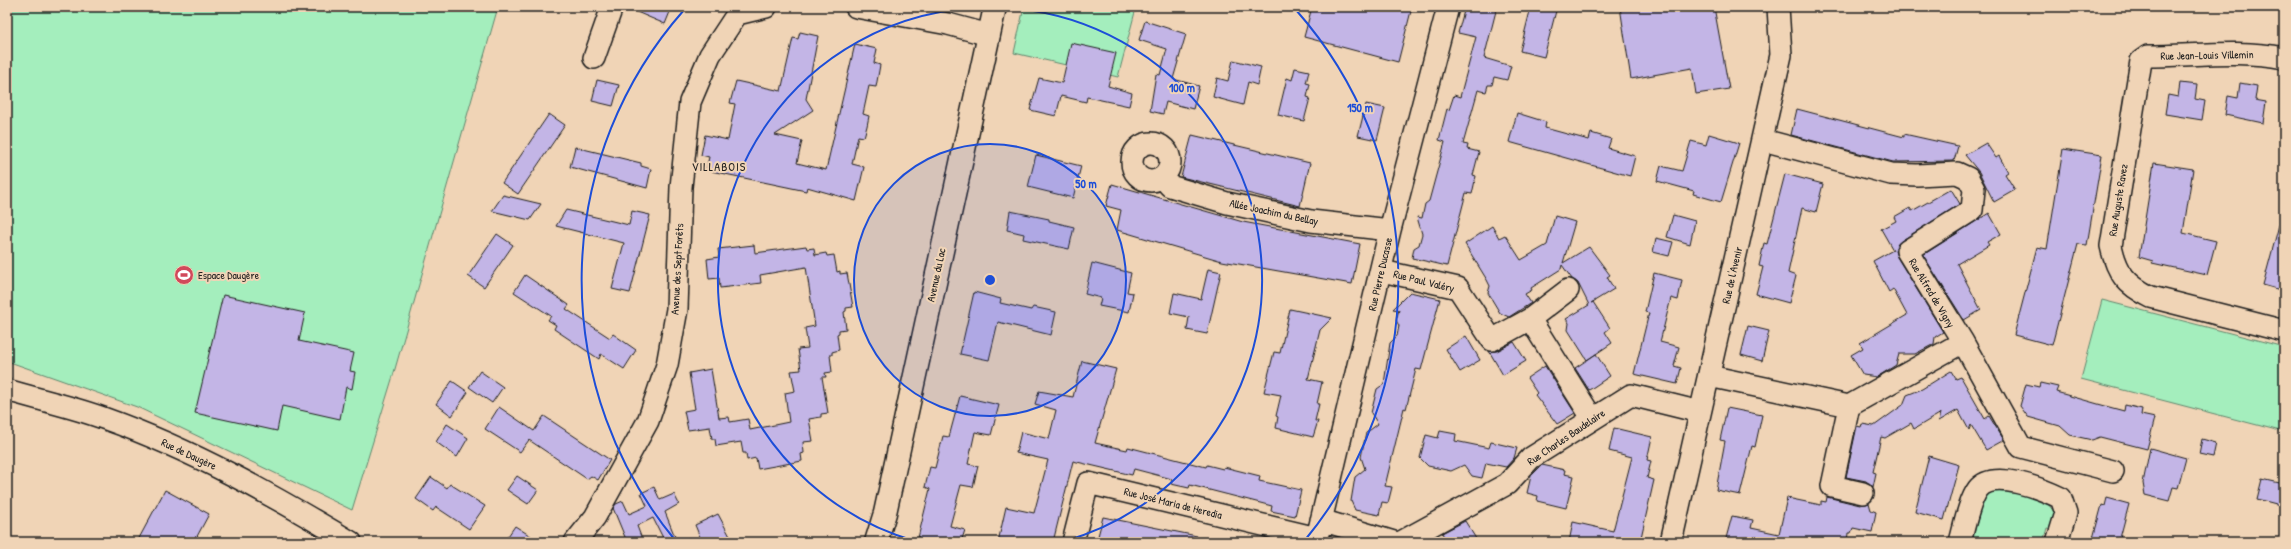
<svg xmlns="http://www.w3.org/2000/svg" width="2291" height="549" font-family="'Patrick Hand',sans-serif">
	<rect width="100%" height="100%" fill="#f0d4b6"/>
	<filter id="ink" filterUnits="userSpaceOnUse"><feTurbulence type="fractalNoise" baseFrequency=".025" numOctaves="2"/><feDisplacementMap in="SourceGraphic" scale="8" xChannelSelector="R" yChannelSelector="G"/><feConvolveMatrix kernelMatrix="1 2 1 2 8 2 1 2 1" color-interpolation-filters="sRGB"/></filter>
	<g filter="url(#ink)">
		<!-- green -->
		<path fill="#a4eebd" stroke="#60856c" d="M7 7H498L393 376 352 510 137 407 7 361Z
			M1024 7 1136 8 1118 77 1014 53Z
			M2102 300 2284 347V432L2081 379Z
			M2001 488 2045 500 2058 517 2055 529 2047 528 2043 542H1972L1983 498 1990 489Z"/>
		<!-- building -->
		<path fill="#c3b5e6" stroke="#1c1c1c" d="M625 7H672L665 24Z
			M1312 7H1412L1398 62 1304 37Z
			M1465 7H1497L1484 58 1511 66 1507 80 1494 77 1492 85H1488L1486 92 1478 90 1463 144 1468 145 1467 149 1479 152 1473 175 1476 176 1472 194 1466 193 1447 266 1412 258 1414 248 1419 245 1422 234 1417 217 1422 218 1425 204 1429 201 1445 142 1439 140 1447 109 1449 110 1454 95 1460 97 1476 37 1458 33Z
			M1531 7H1557L1544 57 1520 51Z
			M1620 7H1714L1729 89 1696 94 1692 68 1631 79Z
			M1145 21 1186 34 1173 79 1199 86 1193 109 1166 102 1163 114 1150 111 1156 74 1160 75 1167 49 1139 40Z
			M800 32 818 36 806 99 813 110 775 135 802 141 797 163 826 170 855 44 877 49 874 63 880 65 876 87 869 86 863 114 869 116 867 126 864 137 858 136 852 164 864 167 856 201 807 187 806 191 706 170 709 157 701 155 705 135 728 140 735 104 730 103 736 81 781 91 793 38 798 39Z
			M1071 43 1116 53 1108 86 1132 93 1129 106 1087 97 1086 102 1061 96 1056 116 1030 110 1039 78 1062 83Z
			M1233 60 1261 67 1257 85 1248 82 1243 105 1213 97 1217 78 1228 81Z
			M1295 68 1309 71 1306 83 1310 84 1307 97 1310 98 1304 121 1278 115 1287 78 1292 80Z
			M597 80 619 85 613 106 592 101Z
			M2180 83 2197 85 2195 99 2205 101 2202 120 2165 114 2168 95 2178 97Z
			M2240 83 2257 86 2255 100 2266 102 2263 123 2225 115 2228 96 2238 98Z
			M1366 104 1385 108 1377 140 1358 136Z
			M1797 109 1904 137V134L1958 146 1954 161 1893 162 1791 135Z
			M1517 113 1546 122 1545 128 1589 140 1591 133 1611 139 1608 148 1635 156 1630 176 1509 142Z
			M549 114 565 125 518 194 502 183Z
			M1709 134 1739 143 1721 202 1693 194 1694 191 1657 181 1661 166 1682 171 1691 141 1706 145Z
			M1192 135 1310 163 1300 206 1181 177Z
			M1986 143 1996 158 1999 156 2008 172 2005 174 2015 190 1994 202 1979 172 1965 155Z
			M575 147 641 163V166L651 169 647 188 570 167Z
			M2063 149 2102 155 2087 245 2078 244 2052 345 2014 335 2037 247 2047 249Z
			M1036 155 1081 166 1073 198 1028 187Z
			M2154 163 2193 169 2183 233 2216 241 2207 275 2152 263 2153 261 2139 257Z
			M1785 174 1823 184 1816 212 1802 208 1788 273 1796 276 1789 303 1756 294 1763 267 1759 266 1764 243 1767 244Z
			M1112 184 1243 222 1360 244 1352 284 1222 261 1117 230 1121 210 1106 206Z
			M1951 189 1960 204 1901 241 1895 251 1897 257 1943 332 1935 337 1934 344 1915 354H1899L1896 365 1877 377 1863 375 1851 355 1863 348 1860 343 1907 315 1893 289 1889 292 1873 261 1893 250 1881 229 1896 221 1894 217 1910 208 1912 211Z
			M503 195 541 204 530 220 492 211Z
			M566 210 629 225 632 211 650 215 630 293 612 289 624 243 556 226Z
			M1010 211 1049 219V221L1074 227 1069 249 1023 239 1024 234 1007 230Z
			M1989 213 2001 234 1987 242 1989 245 1957 264 1981 310 1964 320 1923 255Z
			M1673 215 1695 221 1690 244 1667 237Z
			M1555 216 1575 222 1563 263 1589 247 1610 275 1607 277 1614 289 1591 303 1593 302 1610 328 1605 332 1612 343 1587 360 1568 330 1569 323 1566 319 1589 305 1578 283 1572 279 1562 265 1561 269 1531 288 1532 290 1525 294 1531 303 1509 317 1500 313 1488 293 1490 286 1487 280 1465 244 1492 226 1499 238 1505 235 1521 260 1547 245Z
			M2279 225H2284V291L2263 285Z
			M497 234 513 245 484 287 468 276Z
			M1656 238 1673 242 1669 256 1653 252Z
			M754 245 755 253 806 246 807 249 814 248 815 255 826 253 827 256 834 255 837 272 840 271V274L847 273 853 307 846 308V311L844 312 846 329 839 330V333L837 334 839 350 832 352V355H830L832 372 825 373 826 377H822L828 413 821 414V417L809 419 813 441 803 442 804 453 801 454 802 461 758 469 756 458 747 460 746 453H743L741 442 716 446 715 439H712L710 427 688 430 684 411 695 409 689 373 711 369 719 418 729 417 730 422 748 419 750 430 789 422 785 393 795 391 791 371 801 370 798 349 808 348 805 328 815 326 806 267 760 275 761 283 737 286 720 288 719 278 709 279 707 259 719 257 718 249Z
			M1092 263 1131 273 1127 292 1133 293 1129 312 1099 306 1101 298 1085 294Z
			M1208 269 1221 272 1207 334 1187 330 1189 317 1170 313 1174 293 1201 299Z
			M1654 273 1682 280 1678 300 1671 298 1660 342 1679 347 1674 366 1681 368 1677 384 1634 374 1649 313 1645 312Z
			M525 275 569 305 566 309 610 338 613 334 636 350 624 369 601 354 599 359 554 329 556 325 548 320 551 316 514 292Z
			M974 292 1001 299 1000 303 1031 310 1033 307 1056 312 1051 335 998 322 989 360 960 354Z
			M1410 292 1440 299 1421 370 1416 369 1406 409 1404 408 1385 486 1392 487 1388 503 1382 502 1379 515 1355 510 1351 501 1355 477 1365 469 1361 457 1366 433 1378 424 1371 413 1377 389 1384 384 1390 343 1397 336 1399 326 1396 320 1399 310 1393 309Z
			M223 295 305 313 299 341 354 353 350 371 355 372 352 389 346 387 340 419 282 406 277 431 195 413Z
			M1290 309 1332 318 1320 330 1308 379 1322 382 1317 404H1319L1315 421H1318L1313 437 1276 428 1278 417 1276 416 1281 395 1264 392 1274 352 1280 353Z
			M1748 326 1769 331 1762 361 1741 355Z
			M1466 336 1480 360 1460 372 1446 349Z
			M1514 342 1526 361 1503 375 1489 351H1497Z
			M1596 354 1610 376 1589 390 1575 368Z
			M1082 361 1116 369 1095 443 1127 450 1128 447 1206 467 1207 465 1223 469 1224 467 1260 476 1259 481 1301 490 1295 516 1271 511 1272 506 1190 485 1189 488 1171 484 1172 479 1134 469 1132 475 1073 461 1053 542H998L1006 507 1034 513 1048 460 1016 453 1021 432 1049 439 1056 410 1035 404 1039 391 1073 397Z
			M1545 366 1575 413 1557 424 1535 395 1537 393 1527 378Z
			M480 371 503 387 492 403 469 387Z
			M1951 371 1956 379 1961 377 1985 419 1989 416 2004 440 1986 450 1971 425 1969 430 1958 410 1939 421 1941 413 1914 429 1911 423 1885 438 1881 437 1873 472 1876 473 1873 487 1866 481 1846 477 1857 426 1861 427 1862 424 1874 426 1903 405 1907 395 1922 389Z
			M452 381 468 392 452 416 436 404Z
			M2040 383 2058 387 2056 392 2098 404 2124 411 2125 405 2142 409 2141 415 2155 418 2147 449 2100 437 2092 440 2070 435 2060 426 2028 417 2020 406 2026 384 2039 387Z
			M960 396 999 405 991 435 975 432 968 464 978 466 973 487 961 485 950 526 965 530 961 542H917L930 489 925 487 930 467 935 468 943 436 949 437Z
			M499 407 534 431 544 416 610 460 598 480 591 476 587 479 529 440 520 452 485 429Z
			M1727 408 1762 415 1755 447 1752 446 1740 495 1716 490 1725 441 1720 440Z
			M447 424 468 438 457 457 436 442Z
			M1614 428 1652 437 1647 460 1651 461 1647 478 1654 480 1640 542H1569L1573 522 1613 531 1632 457 1609 451Z
			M1440 431 1456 434 1455 441 1489 448 1491 442 1517 448 1514 458 1506 467 1486 463 1482 478 1472 476 1464 465 1451 471 1428 466 1420 458 1426 435 1438 438Z
			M2202 439 2216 443 2213 457 2199 454Z
			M2150 448 2186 458 2178 488 2173 487 2169 501 2145 495 2143 483Z
			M1929 456 1959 465 1944 520 1915 512Z
			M1542 465 1565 470 1564 474 1574 476 1566 508 1537 501 1538 496 1527 493 1531 476Z
			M517 476 538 490 528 504 507 490Z
			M431 477 447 488 450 484 485 506 469 529 436 507 433 511 416 499Z
			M2262 479 2284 484V506L2257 499Z
			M654 487 660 500 674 494 679 504 665 512 675 537 665 542 653 518 637 526 643 542H627L613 508 616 504 623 501 629 514 647 506 641 493Z
			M165 490 209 514 194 542H137Z
			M1827 497 1860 505 1869 503 1871 510 1876 512 1872 532 1853 528 1851 533H1848L1847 542H1725L1732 516 1753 520 1751 528 1779 534 1787 498 1821 505V501L1826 502Z
			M2107 498 2129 504 2119 542H2092L2102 505 2105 506Z
			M718 514 733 542H702L695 525Z
			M1103 517 1197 536 1196 542H1106L1097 540Z
			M1465 521 1478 542H1447L1442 533Z
			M515 526 540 542H504Z"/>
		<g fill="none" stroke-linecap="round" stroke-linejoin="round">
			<!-- street casing -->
			<g stroke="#1c1c1c" stroke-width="24">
				<path id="street" d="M856 7 948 24 989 35
					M594 58 612 7
					M2284 58C2240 49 2193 56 2148 56L2141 61 2111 246C2117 273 2126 285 2151 297L2284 331
					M1763 140 1891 174 1917 175 1957 173 1968 178 1974 189 1972 210 1907 251 1963 342 2021 447 2113 471
					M1132 162a19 19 0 1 1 38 0a19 19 0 1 1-38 0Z
					M1163 178 1170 186 1227 203 1311 221 1390 230
					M1382 271 1458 288 1492 340 1530 319 1592 418
					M1530 319 1568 290
					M1709 376 1849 406 1963 342
					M7 390C40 400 74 407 106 419 193 450 272 495 351 542
					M1849 406 1832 486 1863 493
					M1321 520 1394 542
					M575 542 595 517 648 421 667 365 677 309 681 187 690 102 710 55 737 14 766 7
					M1073 542 1088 483 1317 538
					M1316 542 1390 230 1448 7
					M1401 542 1507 484 1531 458 1631 395 1700 412
					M1671 542 1781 55 1778 7
					M1960 542C1964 528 1969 501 1978 489 1993 469 2042 489 2061 498L2066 513 2057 542"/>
			</g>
			<!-- secondary casing -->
			<g stroke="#1c1c1c" stroke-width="25">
				<path id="secondary" d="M876 542 885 513 995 7"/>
			</g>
			<!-- street -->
			<use href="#street" stroke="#f0d4b6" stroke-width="21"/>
			<!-- secondary -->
			<use href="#secondary" stroke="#f0d4b6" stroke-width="22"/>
		</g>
	</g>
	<!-- distance rings -->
	<circle cx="990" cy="280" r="136" fill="#1d4ed8" fill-opacity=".12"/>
	<g fill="none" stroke="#1d4ed8" stroke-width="2">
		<circle cx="990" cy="280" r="136"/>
		<path d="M915 541A272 272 0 1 1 1065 541"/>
		<path d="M675 540A408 408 0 0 1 684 10M1296 10A408 408 0 0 1 1305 540"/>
	</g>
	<!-- icons -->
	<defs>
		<g id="stadium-disc" transform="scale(1)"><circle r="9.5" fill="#d1495b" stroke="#f0d4b6"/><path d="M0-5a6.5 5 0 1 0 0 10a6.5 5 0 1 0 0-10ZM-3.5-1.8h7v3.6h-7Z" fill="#fff"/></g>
	</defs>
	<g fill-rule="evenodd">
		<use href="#stadium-disc" x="184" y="275"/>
	</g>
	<g text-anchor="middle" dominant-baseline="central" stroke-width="4" stroke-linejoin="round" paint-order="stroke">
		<!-- street labels -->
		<g font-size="11" fill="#1c1c1c" stroke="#f0d4b6">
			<text transform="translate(2207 55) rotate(-1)">Rue Jean-Louis Villemin</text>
			<text transform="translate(2118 200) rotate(-81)">Rue Auguste Ravez</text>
			<text transform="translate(1274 212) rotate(12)">Allée Joachim du Bellay</text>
			<text transform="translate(677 269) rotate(-87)">Avenue des Sept Forêts</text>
			<text transform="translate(1380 274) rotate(-77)">Rue Pierre Ducasse</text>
			<text transform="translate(936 275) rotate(-78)">Avenue du Lac</text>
			<text transform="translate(1732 275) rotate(-77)">Rue de l'Avenir</text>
			<text transform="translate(1424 281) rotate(14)">Rue Paul Valéry</text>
			<text transform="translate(1932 293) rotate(59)">Rue Alfred de Vigny</text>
			<text transform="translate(1566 437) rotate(-34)">Rue Charles Baudelaire</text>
			<text transform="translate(189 454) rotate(25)">Rue de Daugère</text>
			<text transform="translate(1173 503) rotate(14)">Rue José Maria de Heredia</text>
		</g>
		<!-- poi labels -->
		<g font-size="11" fill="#1c1c1c" stroke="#f0d4b6" text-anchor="start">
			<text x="198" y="275">Espace Daugère</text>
		</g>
		<!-- neighbourhood labels -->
		<g font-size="12" letter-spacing="1" fill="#1c1c1c" stroke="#f0d4b6">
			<text x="719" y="166">VILLABOIS</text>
		</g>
	</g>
	<circle cx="990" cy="280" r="6" fill="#1d4ed8" stroke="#f0d4b6" stroke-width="2"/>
	<g font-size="12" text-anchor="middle" font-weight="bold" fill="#1d4ed8" stroke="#f0d4b6" stroke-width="4" stroke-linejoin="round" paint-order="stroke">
		<text x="1182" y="92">100 m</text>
		<text x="1360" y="112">150 m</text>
		<text x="1086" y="188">50 m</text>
	</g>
	<!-- margin -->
	<rect width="2291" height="549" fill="none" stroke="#f0d4b6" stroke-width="24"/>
	<rect x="12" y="12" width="2267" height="525" fill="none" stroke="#1c1c1c" stroke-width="1.5" filter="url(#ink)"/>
</svg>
